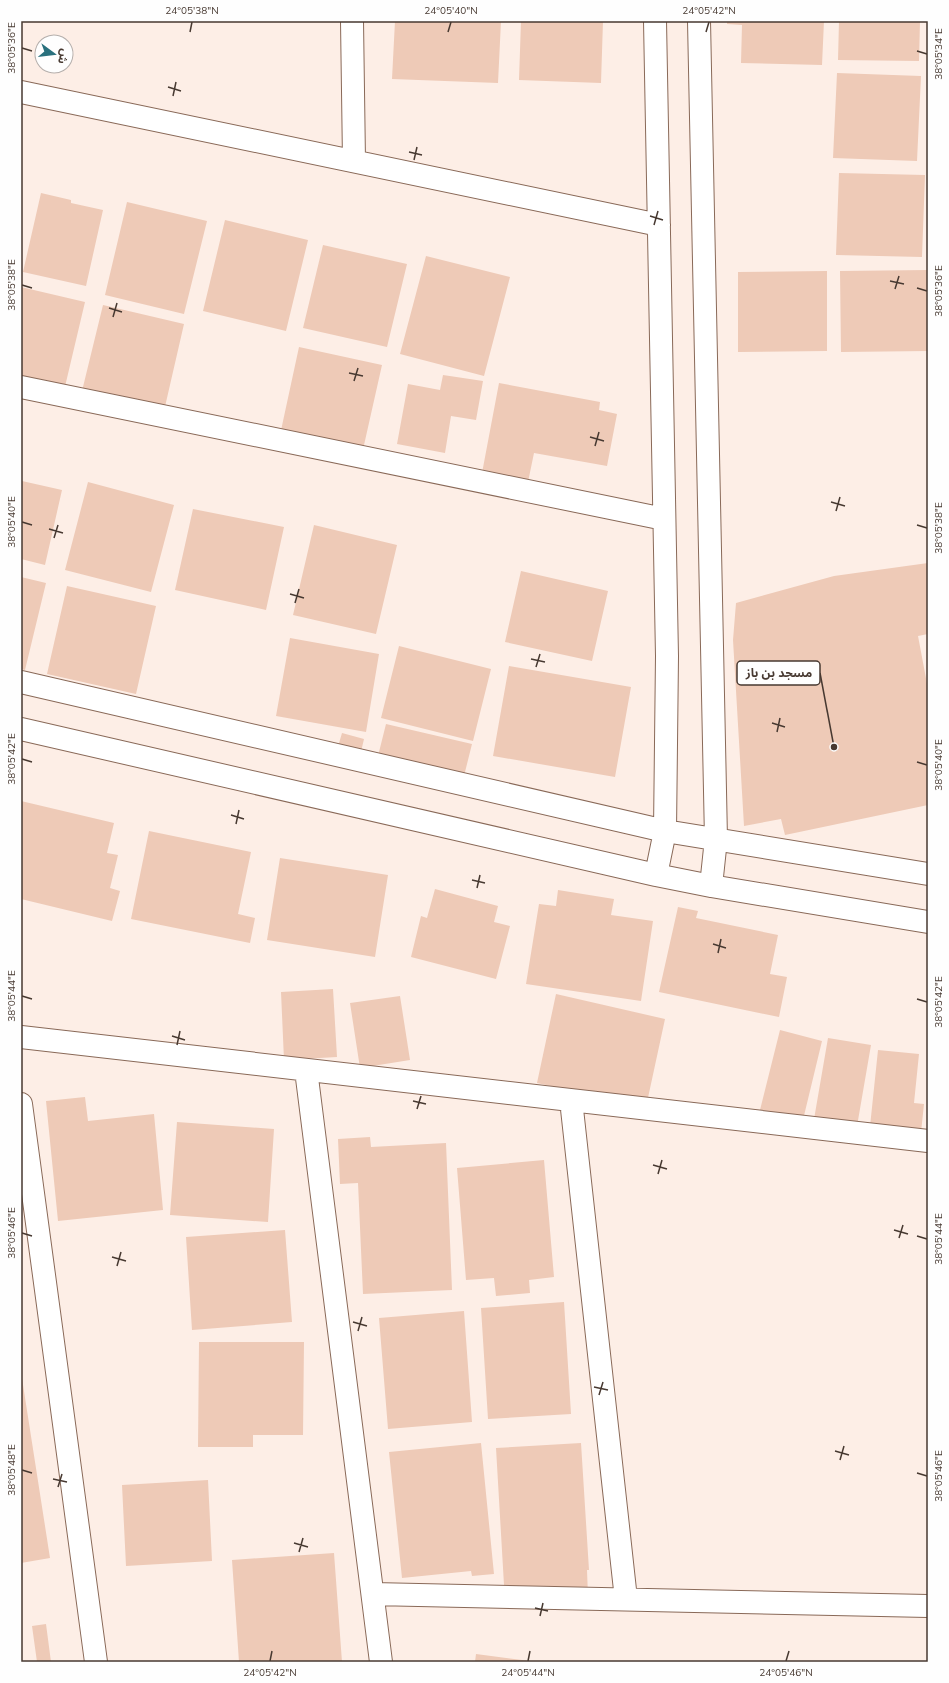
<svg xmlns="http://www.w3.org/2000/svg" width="949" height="1683" font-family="Mulish,'Noto Sans Arabic',sans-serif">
	<rect width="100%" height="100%" fill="#fdeee6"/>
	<!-- building -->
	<path fill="#eecab7" d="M395 21H501L498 83 392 79Z
		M521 21H603L601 83 519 80Z
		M727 21H824L822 65 741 63 742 25 727 24Z
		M839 21H920L919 61 838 60Z
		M837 73 921 76 917 161 833 158Z
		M839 173 925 175 922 257 836 255Z
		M41 193 71 200V203L103 210 86 286 23 272Z
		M127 202 207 221 184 314 105 295Z
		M225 220 308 240 286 331 203 311Z
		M323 245 407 264 387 347 303 328Z
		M426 256 510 277 484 376 400 354Z
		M928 270V351L841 352 840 271Z
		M827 271V351L738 352V272Z
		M21 287 85 302 63 395 21 385Z
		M103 305 184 324 164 411 82 391Z
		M299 347 382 365 362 454 280 435Z
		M443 375 483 381 476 420 451 416 445 453 397 444 408 384 440 390Z
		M499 383 600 402 599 410 617 414 607 466 534 453 528 482 482 473Z
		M22 481 62 490 45 565 21 559Z
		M88 482 174 505 151 592 65 570Z
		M193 509 284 527 266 610 175 590Z
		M314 525 397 545 376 634 293 615Z
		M928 563V634L918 636 928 689V805L785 835 781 819 744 826 733 640 736 603 834 576Z
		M521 571 608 591 592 661 505 642Z
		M21 577 46 583 25 670 21 669Z
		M67 586 156 606 136 694 47 674Z
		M290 638 379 654 366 732 276 716Z
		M399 646 491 669 473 741 381 718Z
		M509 666 631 687 615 777 493 756Z
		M386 724 472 744 464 776 378 756Z
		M342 733 364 739 360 756 337 750Z
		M21 801 114 823 107 853 118 855 110 888 120 891 112 921 21 899Z
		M149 831 251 852 238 914 255 918 250 943 131 919Z
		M280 858 388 875 375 957 267 940Z
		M435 889 498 906 494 922 510 926 496 979 411 957 421 916 427 918Z
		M558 890 614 899 611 915 653 921 641 1001 526 984 539 904 556 906Z
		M678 907 698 911 696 918 778 935 770 974 787 977 779 1017 659 992Z
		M333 989 337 1057 284 1060 281 992Z
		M556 994 665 1019 646 1107 537 1083Z
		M400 996 410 1060 360 1068 350 1003Z
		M780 1030 822 1041 802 1124 759 1114Z
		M828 1038 871 1045 856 1132 813 1125Z
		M878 1050 919 1054 914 1103 924 1104 920 1142 869 1136Z
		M85 1097 88 1121 154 1114 163 1210 58 1221 46 1101Z
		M177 1122 274 1129 268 1222 170 1215Z
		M370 1137 371 1147 446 1143 452 1290 363 1294 358 1183 340 1184 338 1139Z
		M544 1160 554 1277 529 1280 530 1293 496 1296 494 1278 466 1280 457 1168Z
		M285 1230 292 1322 192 1330 186 1237Z
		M564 1302 571 1414 488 1419 481 1308Z
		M464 1311 472 1422 388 1429 379 1318Z
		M199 1342H304L303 1435H253V1447H198Z
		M21 1372 50 1558 21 1563Z
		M481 1443 494 1574 472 1576 471 1571 402 1578 389 1452Z
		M581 1443 589 1570H587L588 1596 505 1602 496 1448Z
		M208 1480 212 1561 126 1566 122 1485Z
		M334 1553 342 1662H239L232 1560Z
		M46 1624 51 1662H37L32 1626Z
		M476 1654 530 1661V1662H475Z"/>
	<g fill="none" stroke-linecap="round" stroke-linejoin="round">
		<!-- street casing -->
		<g stroke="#896958" stroke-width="24">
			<path id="street" d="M352 21 354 161
				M655 21 667 656 665 831 656 875
				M699 21 716 839 711 886
				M21 92 659 225
				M21 387 664 519
				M21 682 665 831 928 874
				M21 729 656 875 711 886 928 922
				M21 1037 928 1141
				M306 1070 381 1662
				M571 1100 626 1599
				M21 1104 96 1662
				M373 1594 928 1606"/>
		</g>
		<!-- street -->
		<use href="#street" stroke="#fff" stroke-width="22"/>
	</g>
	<!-- ticks -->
	<path fill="none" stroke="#473931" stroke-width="1.5" d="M190 32 192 22M448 32 451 22M706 32 709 22M22 48 32 51M917 51 927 54M168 87 181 91M173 96 176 82M409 152 422 155M414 160 417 147M650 216 663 220M654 225 658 211M890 281 904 284M22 285 32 288M917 288 927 291M895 289 899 276M109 308 122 312M113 317 117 303M349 373 363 376M354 381 358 368M590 437 604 441M595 446 599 432M831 502 845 506M836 511 840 497M22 522 32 525M917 525 927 528M49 529 63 533M54 538 58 525M290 594 304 598M295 603 299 589M531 659 545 662M536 667 540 654M772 723 785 727M777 732 780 718M22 759 32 762M917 762 927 765M231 815 244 819M236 824 239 810M472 880 485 883M477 888 480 875M713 944 726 948M718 953 721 939M22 996 32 999M917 999 927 1002M172 1036 185 1040M177 1045 180 1031M413 1101 426 1104M417 1109 421 1096M653 1165 667 1169M658 1174 662 1160M894 1230 908 1234M22 1233 32 1236M917 1236 927 1239M899 1238 903 1225M112 1257 126 1261M117 1266 121 1252M353 1322 367 1326M358 1331 362 1317M594 1387 608 1390M599 1395 603 1382M835 1451 849 1455M840 1460 844 1446M22 1470 32 1473M917 1473 927 1476M53 1479 67 1482M58 1487 62 1474M294 1543 308 1547M299 1552 303 1538M535 1608 548 1611M540 1616 543 1603M270 1661 272 1651M528 1661 530 1651M786 1661 789 1651"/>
	<!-- callouts -->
	<path fill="none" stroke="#473931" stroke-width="1.5" d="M834 747L820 673"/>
	<circle fill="#473931" stroke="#fefefe" stroke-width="1.5" cx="834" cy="747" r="4"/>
	<rect fill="#fefefe" stroke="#473931" stroke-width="1.5" x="737" y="661" width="83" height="24" rx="4"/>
	<g font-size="12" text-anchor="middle" font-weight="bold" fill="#473931">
		<text x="779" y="677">مسجد بن باز</text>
	</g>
	<!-- border -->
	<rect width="949" height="1683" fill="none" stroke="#fefefe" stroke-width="44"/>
	<!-- north arrow -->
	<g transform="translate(54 54) rotate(105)"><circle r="19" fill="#fefefe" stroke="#b5afac"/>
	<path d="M0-3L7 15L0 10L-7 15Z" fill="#29707d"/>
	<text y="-6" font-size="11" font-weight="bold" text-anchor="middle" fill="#473931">ش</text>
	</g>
	<rect x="22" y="22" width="905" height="1639" fill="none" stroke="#473931" stroke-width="1.5"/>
	<g font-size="10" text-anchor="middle" fill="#473931">
		<text x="192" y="14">24°05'38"N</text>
		<text x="451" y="14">24°05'40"N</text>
		<text x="709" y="14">24°05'42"N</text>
		<text transform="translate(11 48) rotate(-90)" y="4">38°05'36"E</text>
		<text transform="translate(938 54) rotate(-90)" y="4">38°05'34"E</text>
		<text transform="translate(11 285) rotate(-90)" y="4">38°05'38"E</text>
		<text transform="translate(938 291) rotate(-90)" y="4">38°05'36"E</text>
		<text transform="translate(11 522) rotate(-90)" y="4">38°05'40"E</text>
		<text transform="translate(938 528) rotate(-90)" y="4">38°05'38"E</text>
		<text transform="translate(11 759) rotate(-90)" y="4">38°05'42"E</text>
		<text transform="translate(938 765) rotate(-90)" y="4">38°05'40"E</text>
		<text transform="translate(11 996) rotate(-90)" y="4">38°05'44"E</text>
		<text transform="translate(938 1002) rotate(-90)" y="4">38°05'42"E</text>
		<text transform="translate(11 1233) rotate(-90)" y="4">38°05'46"E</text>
		<text transform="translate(938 1239) rotate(-90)" y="4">38°05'44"E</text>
		<text transform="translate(11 1470) rotate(-90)" y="4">38°05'48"E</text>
		<text transform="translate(938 1476) rotate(-90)" y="4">38°05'46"E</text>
		<text x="270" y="1676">24°05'42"N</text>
		<text x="528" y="1676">24°05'44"N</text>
		<text x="786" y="1676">24°05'46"N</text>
	</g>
</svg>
